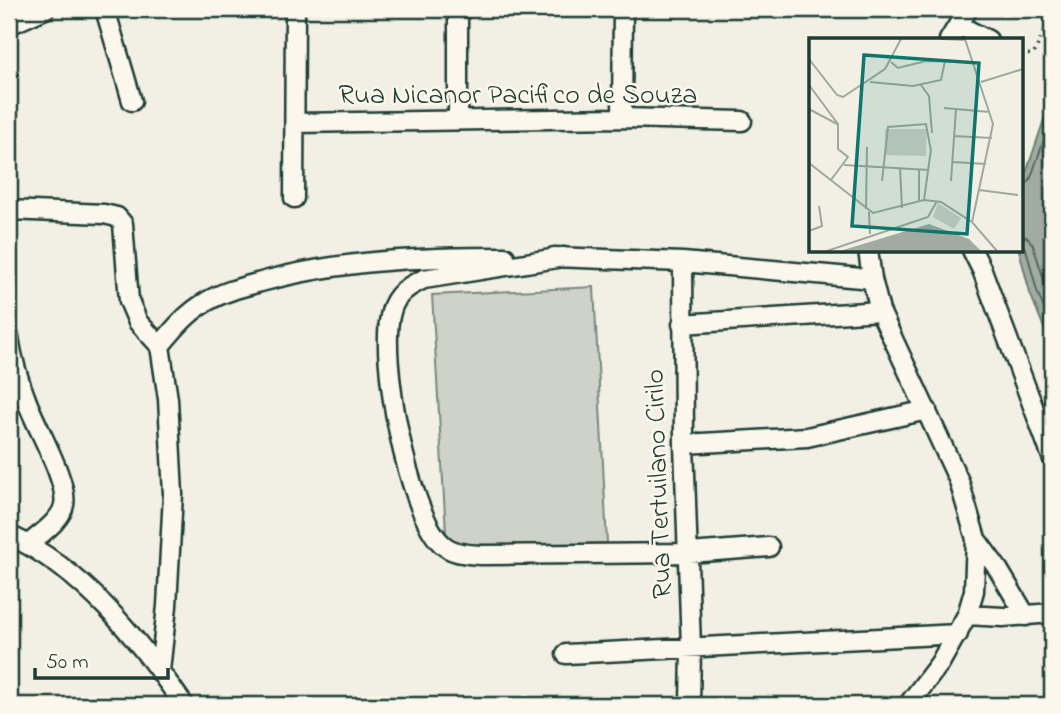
<svg xmlns="http://www.w3.org/2000/svg" width="1061" height="714" font-family="'Indie Flower',sans-serif">
	<rect width="100%" height="100%" fill="#f2f0e5"/>
	<filter id="ink" filterUnits="userSpaceOnUse"><feTurbulence type="fractalNoise" baseFrequency=".0143" numOctaves="2"/><feDisplacementMap in="SourceGraphic" scale="14" xChannelSelector="R" yChannelSelector="G"/><feConvolveMatrix kernelMatrix="1 2 1 2 8 2 1 2 1" color-interpolation-filters="sRGB"/></filter>
	<g filter="url(#ink)">
		<!-- pitch -->
		<path fill="#cfd2c8" stroke="#77887e" stroke-width="2" d="M594 287 607 543 447 549 432 295Z"/>
		<!-- water -->
		<path fill="#a2aba1" stroke="#6e7f75" stroke-width="2" d="M1052 96V348L1030 293 1019 250H1021V192L1024 179Z"/>
		<g fill="none" stroke-linecap="round" stroke-linejoin="round">
			<!-- shore -->
			<path stroke="#536960" stroke-width="2" d="M1021 185 1026 184 1030 180 1052 117
				M1021 235 1028 238 1033 245 1052 305
				M1021 244 1026 249 1037 291 1052 329"/>
			<!-- minor casing -->
			<g stroke="#1f3d34" stroke-width="23">
				<path id="minor" d="M105 9 132 101
					M458 9V120
					M9 25 45 9
					M958 25 988 40
					M949 40 968 9
					M622 118 623 9
					M295 123 622 118 742 121
					M294 198 295 9
					M9 210 104 214 117 217 123 224 129 301 138 322 160 346 168 399 173 494 167 606 160 671
					M868 250 872 279 880 311 959 481 976 539 974 591 967 615 940 663 908 705
					M972 250 982 270 1052 457
					M554 257 683 262 872 279
					M564 257 424 279C408 286 395 295 391 312 378 356 408 511 441 543 452 554 467 554 481 555L689 553 769 547
					M683 262 684 444 691 648 690 705
					M682 324 880 311
					M9 337C12 358 18 379 26 399 34 423 69 482 64 505 61 521 40 534 28 545
					M160 346C174 329 187 313 206 302 222 292 242 287 261 282 340 260 423 257 505 257
					M684 444 807 437 927 410
					M9 535C84 570 138 639 184 705
					M976 539 998 569 1026 616
					M967 615 1003 617 1052 613
					M566 654 958 634"/>
			</g>
			<!-- path -->
			<path stroke="#1f3d34" stroke-width="3.5" stroke-dasharray="2 5" stroke-linecap="butt" d="M1021 55 1034 54 1052 12"/>
			<!-- minor -->
			<use href="#minor" stroke="#fbf7ec" stroke-width="18"/>
		</g>
	</g>
	<g text-anchor="middle" dominant-baseline="central" stroke-width="5" stroke-linejoin="round" paint-order="stroke">
		<!-- street labels -->
		<g font-size="28" fill="#1f3d34" stroke="#fbf7ec">
			<text x="518" y="96">Rua Nicanor Pacifico de Souza</text>
			<text transform="translate(660 484) rotate(-92)">Rua Tertuilano Cirilo</text>
		</g>
	</g>
	<!-- overview -->
	<g transform="translate(809 38)">
		<rect width="214" height="214" fill="#f2f0e5"/>
		<path d="M129 165 152 180 145 191 124 179Z" fill="#cfd2c8"/>
		<path d="M76 91H118L117 118 76 117Z" fill="#cfd2c8"/>
		<path d="M120 186 160 201 172 213H31Z" fill="#a2aba1"/>
		<path fill="none" stroke="#9ea89e" stroke-width="2" d="M132 1 157 2M156 1 184 86 163 184M0 21 28 57 34 59 76 31 92 1M82 24 89 30 117 23 165 24M61 44 104 48 132 42 136 23M172 44 214 31M0 47 29 86V111L39 119 22 142M112 47 120 58 123 95M135 70 181 74M0 71 28 86M145 98 183 100M144 124 177 126M0 125 64 175 115 162 132 164 163 184 188 213M35 127 120 132M91 130 93 170M73 143 79 89 117 86 122 113M142 143 147 71M170 152 209 157M115 162 122 111M110 163V131M57 171 58 109M60 174 61 196M0 193 13 188 10 168M18 213 119 179 128 163"/>
		<path fill="#0f766e" fill-opacity="0.15" stroke="#0f766e" stroke-width="3.5" d="M55 17 170 25 158 196 43 188Z"/>
		<rect width="214" height="214" fill="none" stroke="#1f3d34" stroke-width="3.5"/>
	</g>
	<!-- margin -->
	<rect width="1061" height="714" fill="none" stroke="#fbf7ec" stroke-width="35"/>
	<rect x="18" y="18" width="1026" height="679" fill="none" stroke="#1f3d34" stroke-width="2.5" filter="url(#ink)"/>
	<!-- scale -->
	<path d="M35 668v10h133v-10" fill="none" stroke="#1f3d34" stroke-width="3.5"/>
	<text x="46" y="668" font-size="21" fill="#1f3d34" stroke="#fbf7ec" stroke-width="5" paint-order="stroke">50 m</text>
</svg>
